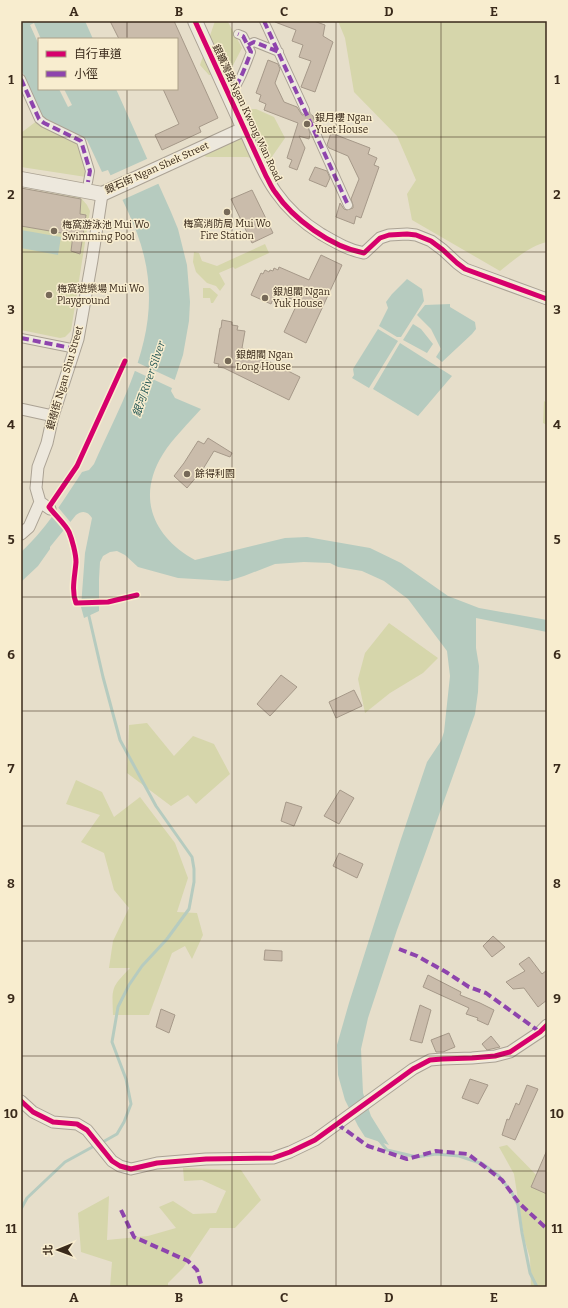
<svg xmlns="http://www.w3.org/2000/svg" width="568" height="1308" font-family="Bitter,'Noto Sans TC',serif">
	<rect width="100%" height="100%" fill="#e6deca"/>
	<!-- green -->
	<path fill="#d6d6ab" d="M215 21 228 22 242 48 229 73 209 75 200 65Z
		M338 21H547V242C529 246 514 260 500 271L412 220 407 194 416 180 397 136 354 92 345 38Z
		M241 109H256L274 117 285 138 269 161 247 157H207L201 155 235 128Z
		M38 120 79 142 87 167 86 177 21 167V133Z
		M21 188 81 198 87 205 90 211 71 331 65 337 60 338 21 330Z
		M265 244 269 253 235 269 233 267 219 273 225 284 220 291 216 286 207 283 196 272 193 262 194 252 199 253 202 261 217 266Z
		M203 288H210L218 295 213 303H211L210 298H203Z
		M544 401 547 403V425L543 423Z
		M389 623 438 658 423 673 390 693 365 713 358 679 365 653Z
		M147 723 174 756 193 736 214 744 230 774 196 804 188 795 171 806 127 773 129 725Z
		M76 780 102 792 114 817 140 797 175 843 188 878 177 912 197 913 203 935 192 959 185 946 172 953 149 1015H113C112 987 111 988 130 968H109L113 941 129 908 114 890 104 853 81 842 100 815 66 804Z
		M507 1145 547 1186V1287H531L530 1258 524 1238 514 1174 499 1147Z
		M183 1168 241 1170 261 1200 235 1228H210L183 1268 168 1283V1287H110L112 1262 81 1252 78 1213 109 1196 107 1240 148 1236 176 1228 159 1207 173 1201 193 1214 216 1213 226 1191 202 1180 184 1181Z"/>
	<!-- water -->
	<path fill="#b6cbbf" d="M21 21H85L93 39H39V89H116L171 212 178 229 187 265 190 302 189 321 183 355 171 391 175 398 201 409C188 424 173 438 163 454 136 497 153 537 195 560L285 538 307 537 370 548 401 563 448 596 479 608 547 620V632L476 618V648L479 666 478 692 475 714 425 854 397 930 368 1018 361 1049 363 1093 371 1116 389 1145 365 1137 358 1126 345 1100 338 1075 337 1045 349 1003 400 842 427 762 441 741 444 732 450 676 447 651 408 599 384 581 362 571 338 567 330 563 304 562 275 564 244 576 228 581 178 578 138 567 125 555 117 551 110 552 103 556 100 562 99 579V611L84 618 81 607 85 553 92 518C88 511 82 510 76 515L50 547V549L38 566 21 582V552C46 529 63 501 82 472L89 470 94 464C124 396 163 334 144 256 137 226 121 198 108 170L102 172 87 140 43 117 21 69Z
		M21 230 61 237 58 255 21 248Z
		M407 279 422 289 424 301 401 337H397L379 326 388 308 386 302 392 294Z
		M450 304V307L475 322 476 329 472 334 442 362 436 357 441 349 431 329 417 315 425 305Z
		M413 324 421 329 433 344 427 353 403 340Z
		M378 329 398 341 369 388 352 378 354 375 353 369Z
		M400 343 452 376 418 416 373 389Z"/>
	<!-- pier -->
	<path fill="#e6deca" d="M34 23 41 39H39V45L30 25Z
		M59 89H64L72 105 68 107Z
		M149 158 160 183 120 201 109 176Z
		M136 362 177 381 174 389 133 370Z
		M57 506 72 524 65 532 51 516Z"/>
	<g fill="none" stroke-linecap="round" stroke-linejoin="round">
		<!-- stream -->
		<path stroke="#b6cbbf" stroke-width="3" d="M88 612 103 677 120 740 156 806 192 857 194 869V882L189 909 167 939 142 966 129 985 118 1007 112 1042 126 1079 131 1104 124 1122 117 1134 101 1143
			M379 1140 387 1150 417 1157 436 1154 459 1156 483 1164 499 1176 512 1193 518 1205 522 1233 530 1273 537 1287
			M21 1209 27 1198 65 1162 96 1145"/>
	</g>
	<!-- building -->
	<path fill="#cabcab" stroke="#a69989" d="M110 21H174L218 118 199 127 201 132 162 150 155 135 179 124 163 89H177V39H119Z
		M275 21H314L325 25 323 36 333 42 315 92 301 87 311 61 299 57 303 45 292 41 296 30 275 22Z
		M268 60 278 64 280 69 275 83 284 102 297 107 302 115H307L309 113 313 116 314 120 308 126 310 134 309 139 299 136 305 148 297 170 289 167 292 160 287 158 298 123 264 110 266 104 259 101 261 95 256 93Z
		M331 133 370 148 368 154 377 158 374 165 379 167 361 218 356 216 354 224 336 217 340 203 344 209 347 210 353 208V205L351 199 359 179 348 156 329 148 327 145Z
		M315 167 327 171 330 178 326 187 309 180Z
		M21 188 81 199 80 214 86 215 80 254 71 251 73 235 21 226Z
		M252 190 273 233 252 243 231 199Z
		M321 255 342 265 306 343 284 332 298 302 276 292 271 304 251 295 261 273 263 274 265 270 269 272 270 270 273 271 274 268 278 270 279 267 309 280Z
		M222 320 232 322V325L238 326 237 330 245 331 242 348 300 377 289 400 224 368 218 367 219 364 214 363 220 328H221Z
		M208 438 232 453 230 457 214 451 203 469 187 488 174 476 184 463 198 441 204 444Z
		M281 675 297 687 270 716 257 704Z
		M354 690 362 706 336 718 329 702Z
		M340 790 354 798 339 824 324 816Z
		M286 802 302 807 294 826 281 821Z
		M339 853 363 864 357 878 333 866Z
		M493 936 505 947 492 957 483 946Z
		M265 950 282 951V961L264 960Z
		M529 957 542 974 547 970V1000L538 1007 524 988 513 989 506 982 525 971 519 964Z
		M428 975 461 992 460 995 480 1003 494 1010 488 1025 477 1020 478 1018 466 1014 469 1008 423 987Z
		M420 1005 431 1010 422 1043 410 1040Z
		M161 1009 175 1015 169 1033 156 1027Z
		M449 1033 455 1047 443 1052H436L431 1040Z
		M491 1036 500 1047 487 1050 482 1044Z
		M470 1079 488 1085 478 1104 462 1098Z
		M527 1085 538 1089 515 1140 502 1135 507 1119 509 1120 516 1103 519 1105Z
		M547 1150V1194L531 1187Z"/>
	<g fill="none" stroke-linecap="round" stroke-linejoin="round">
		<!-- pedestrian-tunnel -->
		<path stroke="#c4baa7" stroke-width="8" stroke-dasharray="8 4" stroke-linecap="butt" d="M305 110 313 127"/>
		<!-- pedestrian casing -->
		<g stroke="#aba294" stroke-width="10">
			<path id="pedestrian" d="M264 21 305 110
				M248 45 254 42 279 52
				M21 79 39 119 44 123 81 141 90 171 88 182
				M229 96C240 83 245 67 251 52L243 36 238 34
				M313 127 348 205
				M21 338 76 349"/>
		</g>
		<!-- minor casing -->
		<g stroke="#aba294" stroke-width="13">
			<path id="minor" d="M244 129C265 176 276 206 321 234 335 242 348 250 364 253L380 238 389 235 407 234 416 235 431 241 443 250 457 263 465 269 547 299
				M21 409 53 416
				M40 502 50 509
				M21 534 29 527 40 502 36 488 38 467 47 443 53 416 78 339 92 260 102 194
				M21 1101 33 1112 53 1122 77 1124 87 1130 112 1161 120 1166 131 1169 157 1163 206 1159 273 1158 290 1152 315 1140 413 1069 430 1060 442 1059 472 1058 495 1056 510 1052 540 1032 547 1025"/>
		</g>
		<!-- tertiary casing -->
		<g stroke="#aba294" stroke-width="16">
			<path id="tertiary" d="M21 179 102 194 244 129 195 21"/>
		</g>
		<!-- pedestrian -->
		<use href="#pedestrian" stroke="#ede8dd" stroke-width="8"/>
		<!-- minor -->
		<use href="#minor" stroke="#ede8dd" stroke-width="11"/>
		<!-- tertiary -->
		<use href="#tertiary" stroke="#ede8dd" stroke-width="14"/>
		<!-- quiet -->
		<path stroke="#8e44ad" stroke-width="4" stroke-dasharray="8 4" stroke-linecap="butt" d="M264 21 348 205
			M248 45 254 42 279 52
			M21 79 39 119 44 123 81 141 90 171 88 182
			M229 96C240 83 245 67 251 52L243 36 238 34
			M21 338 76 349
			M399 949 417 956 446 972 469 987 486 993 540 1032
			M337 1124 368 1146 407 1159 436 1151 468 1154 502 1180 519 1203 547 1229
			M121 1210 134 1237 188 1261 197 1270 202 1287"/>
		<!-- cycleway casing -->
		<g stroke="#f8edcf" stroke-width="8">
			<path id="cycleway" d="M195 21 266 176C269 181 271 187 275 192 293 219 331 247 364 253L380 238 389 235 407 234 416 235 431 241 443 250 457 263 465 269 547 299
				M125 361 77 466 49 507C54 514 66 525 69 532 72 539 76 554 76 562 75 576 71 590 76 603L108 602 137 595
				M21 1101 33 1112 53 1122 77 1124 87 1130 112 1161 120 1166 131 1169 157 1163 206 1159 273 1158 290 1152 315 1140 413 1069 430 1060 442 1059 472 1058 495 1056 510 1052 540 1032 547 1025"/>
		</g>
		<!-- cycleway -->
		<use href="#cycleway" stroke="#d6006c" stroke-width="5"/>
	</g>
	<!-- grid -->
	<path fill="none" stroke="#3a2a1b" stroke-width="1" stroke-opacity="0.55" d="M127 21V39M232 21V1287M336 21V1287M441 21V1287M127 89V1287M21 137H547M21 252H547M21 367H547M21 482H547M21 597H547M21 711H547M21 826H547M21 941H547M21 1056H547M21 1171H547"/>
	<!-- markers -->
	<g fill="#766958" stroke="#f8edcf" stroke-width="1.5">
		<circle cx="307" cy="124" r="4"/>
		<circle cx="227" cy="212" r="4"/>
		<circle cx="54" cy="231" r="4"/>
		<circle cx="49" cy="295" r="4"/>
		<circle cx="265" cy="298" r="4"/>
		<circle cx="228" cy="361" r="4"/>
		<circle cx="187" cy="474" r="4"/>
	</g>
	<g text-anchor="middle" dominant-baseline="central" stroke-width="3" stroke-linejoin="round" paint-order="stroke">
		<!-- street labels -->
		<g font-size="10" fill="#3a2a1b" stroke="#f8edcf">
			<text transform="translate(247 113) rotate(65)">銀鑛灣路 Ngan Kwong Wan Road</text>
			<text transform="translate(157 168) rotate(-24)">銀石街 Ngan Shek Street</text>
			<text transform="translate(65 378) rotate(-74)">銀樹街 Ngan Shu Street</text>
		</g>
		<!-- poi labels -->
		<g font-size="10" fill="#3a2a1b" stroke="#f8edcf" text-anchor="start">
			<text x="315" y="118">銀月樓 Ngan<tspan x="315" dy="12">Yuet House</tspan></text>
			<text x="227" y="224" text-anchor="middle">梅窩消防局 Mui Wo<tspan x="227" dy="12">Fire Station</tspan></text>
			<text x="62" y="225">梅窩游泳池 Mui Wo<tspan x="62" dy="12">Swimming Pool</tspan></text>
			<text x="57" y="289">梅窩遊樂場 Mui Wo<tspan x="57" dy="12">Playground</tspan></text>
			<text x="273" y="292">銀旭閣 Ngan<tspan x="273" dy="12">Yuk House</tspan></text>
			<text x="236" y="355">銀朗閣 Ngan<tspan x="236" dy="12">Long House</tspan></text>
			<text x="195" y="474">餘得利園</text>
		</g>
		<!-- water labels -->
		<g font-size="11" font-style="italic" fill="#295b58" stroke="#f8edcf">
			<text transform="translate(149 379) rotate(-71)">銀河 River Silver</text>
		</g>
	</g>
	<!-- border -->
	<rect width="568" height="1308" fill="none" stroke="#f8edcf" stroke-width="44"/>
	<!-- legend -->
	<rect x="38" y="38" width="140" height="52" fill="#f8edcf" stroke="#ac9f87"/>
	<rect x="46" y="51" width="20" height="6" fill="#d6006c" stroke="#ac9f87"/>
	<text x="74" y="58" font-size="12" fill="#3a2a1b">自行車道</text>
	<rect x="46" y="71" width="20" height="6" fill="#8e44ad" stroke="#ac9f87"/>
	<text x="74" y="78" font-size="12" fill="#3a2a1b">小徑</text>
	<!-- north arrow -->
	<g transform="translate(58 1250) rotate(269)" stroke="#f8edcf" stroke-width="3" paint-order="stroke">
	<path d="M0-3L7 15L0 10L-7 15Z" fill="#3a2a1b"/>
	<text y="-6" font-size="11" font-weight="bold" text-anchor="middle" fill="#3a2a1b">北</text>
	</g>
	<rect x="22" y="22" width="524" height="1264" fill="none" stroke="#3a2a1b" stroke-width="1.5"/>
	<g font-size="13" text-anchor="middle" font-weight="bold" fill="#3a2a1b">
		<text x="74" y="16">A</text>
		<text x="179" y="16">B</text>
		<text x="284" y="16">C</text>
		<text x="389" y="16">D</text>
		<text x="494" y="16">E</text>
		<text x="11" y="84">1</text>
		<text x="557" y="84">1</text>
		<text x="11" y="199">2</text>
		<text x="557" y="199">2</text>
		<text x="11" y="314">3</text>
		<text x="557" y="314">3</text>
		<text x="11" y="429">4</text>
		<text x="557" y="429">4</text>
		<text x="11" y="544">5</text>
		<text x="557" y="544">5</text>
		<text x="11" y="659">6</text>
		<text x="557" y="659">6</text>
		<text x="11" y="773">7</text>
		<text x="557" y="773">7</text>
		<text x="11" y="888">8</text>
		<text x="557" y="888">8</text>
		<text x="11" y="1003">9</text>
		<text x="557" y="1003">9</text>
		<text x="11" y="1118">10</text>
		<text x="557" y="1118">10</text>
		<text x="11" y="1233">11</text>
		<text x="557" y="1233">11</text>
		<text x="74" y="1302">A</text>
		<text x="179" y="1302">B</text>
		<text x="284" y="1302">C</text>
		<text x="389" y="1302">D</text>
		<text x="494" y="1302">E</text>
	</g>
</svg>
